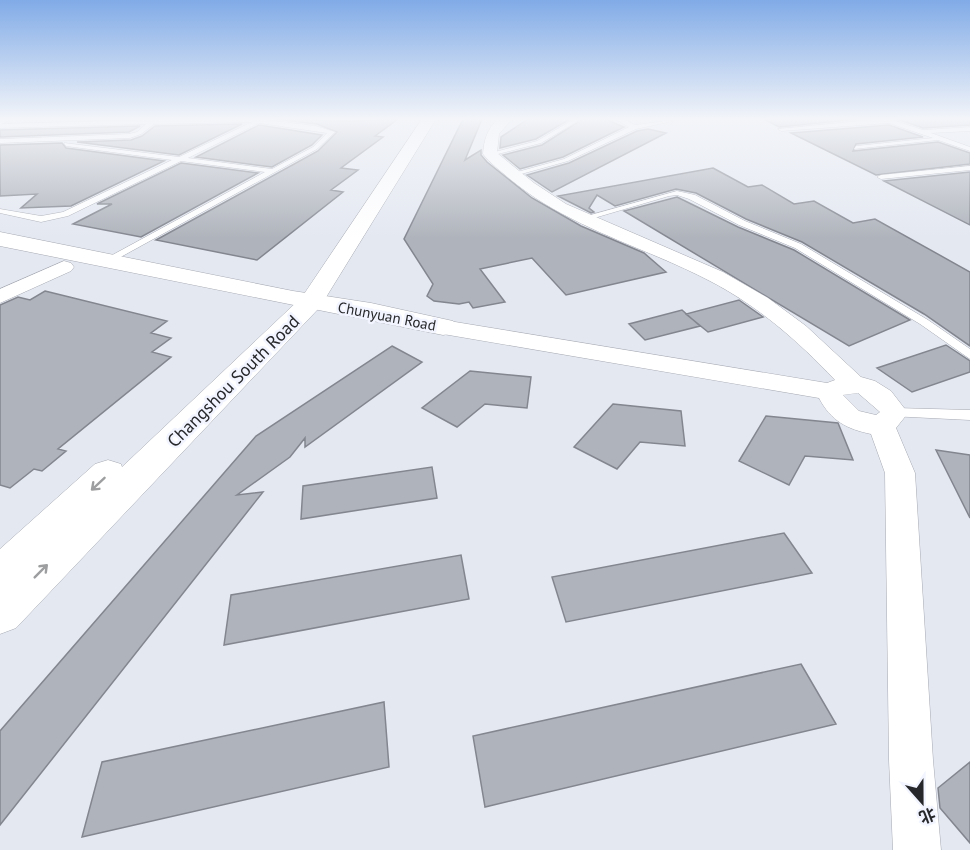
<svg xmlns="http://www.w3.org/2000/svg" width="970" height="850" font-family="'PT Sans','Noto Sans SC',sans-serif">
	<rect width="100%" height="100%" fill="#e4e8f1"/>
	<!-- building -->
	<path fill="#afb3bb" stroke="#83868f" stroke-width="1.5" d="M276 119 350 121 398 119 375 136 383 137 341 168 358 170 331 190 343 192 257 260 156 240 318 151 337 132 317 124Z
		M463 119H482L465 160 481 150V155L487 162 532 198 581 226 644 253 666 272 566 295 532 258 480 269 505 302 473 308 469 302 459 304 434 301 427 296 433 284 404 239Z
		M528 119H570L536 139 500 148 501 137Z
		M583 119H605L624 127 563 157 520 169 503 155 542 145Z
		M764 119H858L779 127Z
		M897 119H970V125L923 128Z
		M242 124 179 155 77 142 131 140 142 136 155 126Z
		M259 125 322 135 312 145 272 167 196 157Z
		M889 125 923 137 856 144 853 151 938 142 970 153V164L876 175 791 133Z
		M140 126 129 132 0 137V130Z
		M648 129 666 133 552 192 527 175 569 163 637 131Z
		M62 143 66 148 164 161 71 206 21 208 37 194 0 196V145Z
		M181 163 258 173 141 237 73 224 112 204H97Z
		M713 168 748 187 762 185 794 204 814 201 853 223 875 219 970 272V346L924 314 802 242 746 219 696 193 676 189 615 206 597 195 589 208 594 212 591 213 558 196Z
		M970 172V225L884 181Z
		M677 197 738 227 794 250 910 320 849 346 624 211Z
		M45 291 167 321 151 333 171 338 152 352 171 357 58 449 66 451 42 471 34 469 10 488 0 485V305L18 297 30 300Z
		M739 300 763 317 708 332 686 314Z
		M682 310 700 326 645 340 629 324Z
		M946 345 970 361V372L912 392 877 368Z
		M392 346 422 362 305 447V438L290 457 237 495 263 492 0 825V731L256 436Z
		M470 371 531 377 527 408 485 404 457 427 422 408Z
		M613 404 681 411 685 446 640 442 617 469 574 447Z
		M766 416 838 423 853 460 805 456 789 485 739 461Z
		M936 450 970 455V518Z
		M432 467 437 498 301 519 303 486Z
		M784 533 812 573 566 622 552 577Z
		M461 555 469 599 224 645 231 595Z
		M801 664 836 724 485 807 473 736Z
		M384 702 389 767 82 837 102 762Z
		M970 762V843L940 808 938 788Z"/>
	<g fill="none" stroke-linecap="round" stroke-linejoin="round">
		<!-- service casing -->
		<g stroke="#a6a9b2" stroke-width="1">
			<path id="service" d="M187 119H257L316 126 335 132 317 149 108 264 105 263V259L265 172 181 161 68 216 41 222 0 213V209L41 216 63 212 172 160 66 146 64 143 179 157 252 122 154 124 141 134 130 138 0 143V139L129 134 137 132 146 124 0 128V124ZM259 123 327 133 313 147 272 169 188 158Z
				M574 119H581L541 143 490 156 487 154 537 141Z
				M615 119H623L635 125 682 119 636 129 568 161 514 176 510 174 564 159 629 127Z
				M881 119H890L923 130 970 127V131L931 133 970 147V151L938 140 854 149 856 146 933 138 889 123 781 131 778 129Z
				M970 166V170L881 179 877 177 881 175Z
				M677 191 695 195 745 221 801 244 928 320 970 349V359L920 324 795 248 739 225 689 199 677 195 669 196 584 221 580 218Z
				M895 408 970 410V420L890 416 888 413 890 410Z"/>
		</g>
		<!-- minor casing -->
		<g stroke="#a6a9b2" stroke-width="1">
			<path id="minor" d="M0 119H11L0 125Z
				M512 119 499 134 497 153 534 183 566 204 723 272 768 298 806 326 861 377 875 381 891 391 908 413 896 428 915 473 933 760 941 850H893L889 760 885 473 871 434C847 429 831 421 819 398L443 334 435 332 432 327 435 322 443 320 827 383 835 380C797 340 758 306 710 281 643 246 569 228 510 179 501 171 490 163 483 154 484 140 487 129 498 119ZM858 393 880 412 876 415 859 411 843 395Z
				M64 261 71 263 74 267 71 271 0 303V289Z"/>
		</g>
		<!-- tertiary casing -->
		<g stroke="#a6a9b2" stroke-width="1">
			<path id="tertiary" d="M0 232 293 291 371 303 453 321 457 327 453 333 443 335 0 246Z"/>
		</g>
		<!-- secondary casing -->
		<g stroke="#a6a9b2" stroke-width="1">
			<path id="secondary" d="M422 119H436L320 307 16 628 0 634V549L95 464 108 460 121 464 122 467 302 297Z"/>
		</g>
		<!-- service -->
		<use href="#service" fill="#fff" fill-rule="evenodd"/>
		<!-- minor -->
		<use href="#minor" fill="#fff" fill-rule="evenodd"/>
		<!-- tertiary -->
		<use href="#tertiary" fill="#fff" fill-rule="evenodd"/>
		<!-- secondary -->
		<use href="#secondary" fill="#fff" fill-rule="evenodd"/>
	</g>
	<!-- one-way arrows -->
	<defs><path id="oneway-shaft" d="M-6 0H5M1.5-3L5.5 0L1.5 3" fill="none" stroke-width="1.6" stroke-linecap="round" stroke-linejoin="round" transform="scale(1.5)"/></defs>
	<g stroke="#9d9e9f">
		<use href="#oneway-shaft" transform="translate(98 484) rotate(137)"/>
		<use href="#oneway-shaft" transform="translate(41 571) rotate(-45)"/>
	</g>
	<!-- sky -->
	<linearGradient id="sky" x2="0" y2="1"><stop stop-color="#81abe7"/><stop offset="0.5" stop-color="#f3f5f9"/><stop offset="1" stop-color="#f3f5f9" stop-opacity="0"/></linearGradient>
	<rect width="970" height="238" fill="url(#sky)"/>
	<g text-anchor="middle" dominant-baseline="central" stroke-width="5" stroke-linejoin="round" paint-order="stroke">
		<!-- far-street labels -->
		<g font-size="15" fill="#26272a" stroke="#f2f5ff">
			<text transform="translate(387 316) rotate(11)">Chunyuan Road</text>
		</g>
		<!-- street labels -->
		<g font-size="18" fill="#26272a" stroke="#f2f5ff">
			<text transform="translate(233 381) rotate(-45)">Changshou South Road</text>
		</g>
	</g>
	<!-- north arrow -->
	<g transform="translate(922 802) rotate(159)" stroke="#f2f5ff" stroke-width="4.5" paint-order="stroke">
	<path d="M0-4.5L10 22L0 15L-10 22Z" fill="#26272a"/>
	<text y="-9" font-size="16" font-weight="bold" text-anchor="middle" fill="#26272a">北</text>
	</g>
</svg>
